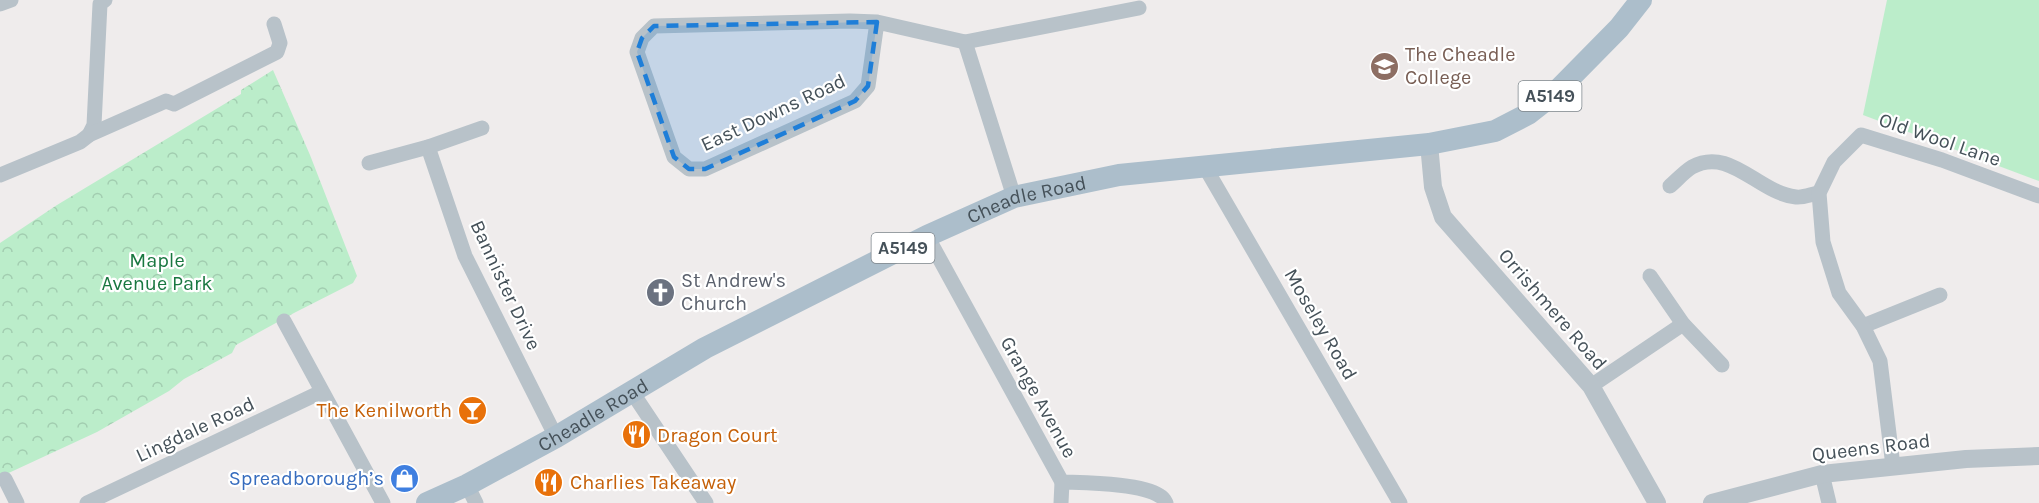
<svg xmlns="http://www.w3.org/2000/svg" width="2039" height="503" viewBox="0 0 2039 503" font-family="Karla,sans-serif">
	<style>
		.grass { fill: #bbedca }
		.forest { fill: url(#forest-crowns) }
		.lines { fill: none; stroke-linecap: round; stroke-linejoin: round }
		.minor { stroke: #b8c2c9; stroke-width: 15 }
		.tertiary { stroke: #b8c2c9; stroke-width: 18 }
		.primary { stroke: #acbecb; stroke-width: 22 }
		.marked { fill: #1e7ed8; fill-opacity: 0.2; stroke: #1e7ed8; stroke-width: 4.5; stroke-dasharray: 12 8; stroke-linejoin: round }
		.labels { text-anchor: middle; stroke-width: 4.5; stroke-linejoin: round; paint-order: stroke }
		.shield { fill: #fff; stroke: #7d858b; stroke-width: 1.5 }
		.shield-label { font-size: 18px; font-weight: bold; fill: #455159 }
		.education-label { font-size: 20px; fill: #785e54; stroke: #fff; text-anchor: start }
		.street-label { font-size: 20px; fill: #455159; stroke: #fff }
		.park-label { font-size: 20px; fill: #197740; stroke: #fff }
		.worship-label { font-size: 20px; fill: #5b616d; stroke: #fff; text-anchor: start }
		.food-label { font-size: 20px; fill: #c56008; stroke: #fff; text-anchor: start }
		.shop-label { font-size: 20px; fill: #366cbe; stroke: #fff; text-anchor: end }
	</style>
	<defs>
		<pattern id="forest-crowns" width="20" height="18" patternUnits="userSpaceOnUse" patternTransform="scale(1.5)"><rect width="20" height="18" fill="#bbedca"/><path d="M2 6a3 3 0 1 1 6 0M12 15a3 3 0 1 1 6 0" fill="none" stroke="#a2cdb0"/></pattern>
	</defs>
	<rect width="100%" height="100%" fill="#efecec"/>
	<!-- grass -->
	<path class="grass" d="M1887 0H2039V181L1863 115Z"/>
	<!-- forest -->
	<path class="forest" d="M273 70 310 155 357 276 353 283 294 313 236 345 232 353 184 379 169 391 97 432 0 477V243L57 205 241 94V90Z"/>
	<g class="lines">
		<!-- minor -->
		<g class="minor">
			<path d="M0 4 11 0"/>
			<path d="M877 22 868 86 855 101 705 169H689L674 157 637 52 642 38 654 26 850 21 877 22 965 42 1139 8"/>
			<path d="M965 42 1014 197"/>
			<path d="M89 135 94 125 100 4 105 0"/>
			<path d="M428 147 465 256 556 437"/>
			<path d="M369 163 428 147 482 128"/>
			<path d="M1205 167 1400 503"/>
			<path d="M0 175 80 142 89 135 166 101 174 104 277 52 280 43 274 24"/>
			<path d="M1670 186C1677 180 1684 172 1692 167 1730 146 1758 193 1796 197 1803 198 1812 194 1819 193"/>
			<path d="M927 236 1062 482C1085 483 1141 483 1160 496 1162 497 1165 501 1166 503"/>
			<path d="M1650 276 1683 324 1722 365"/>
			<path d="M284 321 383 503"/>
			<path d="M1863 326 1940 295"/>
			<path d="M1591 386 1683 324"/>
			<path d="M632 392 706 503"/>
			<path d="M1893 466 1880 361 1863 326 1839 293 1823 242 1819 193 1834 162 1861 135 1942 160 2039 196"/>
			<path d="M1822 474 1829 503"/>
			<path d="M5 479 17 503"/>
			<path d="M467 485 476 503"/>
			<path d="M87 503 321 392"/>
			<path d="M1061 503 1062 482"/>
		</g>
		<!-- tertiary -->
		<g class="tertiary">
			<path d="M1429 144 1433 187 1443 217 1591 386 1657 503"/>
			<path d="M1712 503 1822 474 1966 459 2039 456"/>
		</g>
		<!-- primary -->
		<path class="primary" id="s1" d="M427 503 467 485 556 437 705 348 927 236 1014 197 1119 175 1429 144 1495 131 1528 114 1556 92 1619 28 1641 0"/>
	</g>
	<!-- marked area -->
	<path class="marked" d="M877 22 868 86 855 101 705 169H689L674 157 637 52 642 38 654 26Z"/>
	<!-- icons -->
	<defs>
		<symbol id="university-disc" viewBox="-11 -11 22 22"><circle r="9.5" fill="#8d6e63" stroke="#fff"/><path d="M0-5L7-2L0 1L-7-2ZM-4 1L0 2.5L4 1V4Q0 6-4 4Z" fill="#fff"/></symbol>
		<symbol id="church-disc" viewBox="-11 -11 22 22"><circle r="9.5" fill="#6b7280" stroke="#fff"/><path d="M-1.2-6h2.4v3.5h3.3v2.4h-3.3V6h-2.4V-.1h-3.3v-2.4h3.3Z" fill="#fff"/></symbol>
		<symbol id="bar-disc" viewBox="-11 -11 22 22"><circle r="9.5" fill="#e8710a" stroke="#fff"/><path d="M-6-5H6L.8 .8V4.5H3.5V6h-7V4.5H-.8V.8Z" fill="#fff"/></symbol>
		<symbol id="restaurant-disc" viewBox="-11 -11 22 22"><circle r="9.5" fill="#e8710a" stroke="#fff"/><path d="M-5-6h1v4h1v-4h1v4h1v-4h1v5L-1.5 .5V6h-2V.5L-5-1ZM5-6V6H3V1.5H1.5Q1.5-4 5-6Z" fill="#fff"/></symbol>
		<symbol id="shop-disc" viewBox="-11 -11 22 22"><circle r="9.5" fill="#3f7fe0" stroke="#fff"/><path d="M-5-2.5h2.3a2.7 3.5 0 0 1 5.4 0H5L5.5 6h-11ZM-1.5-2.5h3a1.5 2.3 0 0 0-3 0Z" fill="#fff"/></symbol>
	</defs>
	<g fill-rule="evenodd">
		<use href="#university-disc" x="1368" y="50" width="33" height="33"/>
		<use href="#church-disc" x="644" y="276" width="33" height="33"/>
		<use href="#bar-disc" x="456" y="394" width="33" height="33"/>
		<use href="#restaurant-disc" x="620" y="418" width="33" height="33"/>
		<use href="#shop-disc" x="388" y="462" width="33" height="33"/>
		<use href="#restaurant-disc" x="532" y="466" width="33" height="33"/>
	</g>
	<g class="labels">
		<!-- shield labels -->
		<g class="shield">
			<rect x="1518.5" y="81" width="63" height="30" rx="4.5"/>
			<rect x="871.5" y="233" width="63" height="30" rx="4.5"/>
		</g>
		<g class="shield-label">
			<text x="1550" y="102">A5149</text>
			<text x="903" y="254">A5149</text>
		</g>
		<!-- education labels -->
		<g class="education-label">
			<text x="1405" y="61">The Cheadle<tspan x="1405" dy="23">College</tspan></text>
		</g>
		<!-- street labels -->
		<g class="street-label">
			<text transform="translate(773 112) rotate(-25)" y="7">East Downs Road</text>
			<text transform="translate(1940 139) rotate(19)" y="7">Old Wool Lane</text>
			<text dy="7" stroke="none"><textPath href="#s1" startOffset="674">Cheadle Road</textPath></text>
			<text transform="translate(506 285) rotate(65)" y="7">Bannister Drive</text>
			<text transform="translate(1553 309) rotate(49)" y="7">Orrishmere Road</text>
			<text transform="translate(1321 324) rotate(60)" y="7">Moseley Road</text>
			<text transform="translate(1039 397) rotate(61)" y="7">Grange Avenue</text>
			<text dy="7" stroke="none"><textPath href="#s1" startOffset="188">Cheadle Road</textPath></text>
			<text transform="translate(195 429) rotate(-25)" y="7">Lingdale Road</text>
			<text transform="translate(1871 447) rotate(-7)" y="7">Queens Road</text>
		</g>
		<!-- park labels -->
		<g class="park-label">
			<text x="157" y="267">Maple<tspan x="157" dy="23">Avenue Park</tspan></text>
		</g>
		<!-- worship labels -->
		<g class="worship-label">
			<text x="681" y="287">St Andrew's<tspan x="681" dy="23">Church</tspan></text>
		</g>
		<!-- food labels -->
		<g class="food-label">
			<text x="452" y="417" text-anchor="end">The Kenilworth</text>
			<text x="657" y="442">Dragon Court</text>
			<text x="570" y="489">Charlies Takeaway</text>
		</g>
		<!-- shop labels -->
		<g class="shop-label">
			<text x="384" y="485">Spreadborough’s</text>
		</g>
	</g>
</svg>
